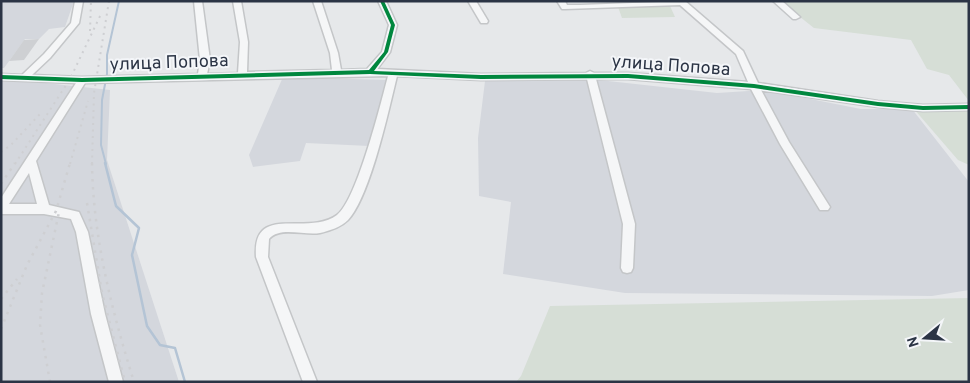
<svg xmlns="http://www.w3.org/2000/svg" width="970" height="383" viewBox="0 0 970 383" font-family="Overpass,sans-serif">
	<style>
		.built { fill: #d4d7dd }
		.green { fill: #d6ded6 }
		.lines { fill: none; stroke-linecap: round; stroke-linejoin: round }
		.stream-far1 { stroke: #b4c4d5; stroke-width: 2 }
		.stream { stroke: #b4c4d5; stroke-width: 2.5 }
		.building { fill: #ced0d3 }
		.minor-casing { stroke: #c4c6c8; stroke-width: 3 }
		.minor { fill: #f5f6f7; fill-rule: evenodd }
		.rail-far1 { stroke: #cecfd2; stroke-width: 2; stroke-dasharray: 2 4.5; stroke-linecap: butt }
		.rail { stroke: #cecfd2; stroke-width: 2.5; stroke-dasharray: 2.5 5.5; stroke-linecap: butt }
		.cycleway-casing { stroke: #f4f6f9; stroke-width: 3 }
		.cycleway { fill: #00873e; fill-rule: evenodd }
		.labels { text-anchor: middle; stroke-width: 4; stroke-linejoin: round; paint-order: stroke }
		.street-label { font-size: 18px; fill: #2b3445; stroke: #f4f6f9 }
	</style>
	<rect width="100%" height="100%" fill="#e6e8ea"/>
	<!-- built -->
	<g class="built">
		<path d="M1 1H74L65 27 49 29 39 39H25L4 68H1Z"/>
		<path d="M283 77 388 80 369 146 306 143 300 161 253 167 249 155Z"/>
		<path d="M540 79H590L717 93 765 90 861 109H912L969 182V290L932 296 625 293 503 274 511 202 479 196 478 138 485 81Z"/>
		<path d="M1 81H27L110 90 107 160 179 382H1Z"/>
	</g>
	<!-- green -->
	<g class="green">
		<path d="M780 1H969V101L949 75 927 69 911 40 814 28Z"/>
		<path d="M670 6 675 17 622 18 618 7Z"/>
		<path d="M914 109H969V165L958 160Z"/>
		<path d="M969 298V382H516L521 376 550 306Z"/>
	</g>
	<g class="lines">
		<!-- stream-far1 -->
		<path class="stream-far1" d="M106 164 101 145 102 100 107 74V55L119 1"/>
		<!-- stream -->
		<path class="stream" d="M105 163 116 206 139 228 132 255 147 326 160 345 175 348 185 382"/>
	</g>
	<!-- building -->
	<path class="building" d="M39 39 24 60 9 61 24 40Z"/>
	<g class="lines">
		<defs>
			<g id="minor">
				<path d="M75 1H83L79 23 50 58 32 75 82 77 198 74 200 60 194 1H202L210 60 207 74 238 73 240 42 233 1H241L248 42 247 72 332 70 330 53 313 1H321L338 53 341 70 367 69 382 52 389 25 378 1H386L397 25 390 52 377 69 481 74 586 73 590 71 594 73H628L748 82 736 54 680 5 565 9H562L557 1H565L567 5H580L685 1 743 51 758 83 878 101 923 105 969 104V110L923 111 878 107 761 90 789 142 830 207 828 210H820L780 144 751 89 628 79H596L635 224 633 268 631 272 627 273 623 272 621 268 623 224 587 79 481 80 397 76C389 109 370 197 348 220 341 227 329 231 320 233 305 236 280 226 269 239L268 257 317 382H303L256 257C252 202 307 237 337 215 357 200 381 103 388 76L85 83 36 161 49 205 79 212 88 232 105 314 123 382H109L91 314 76 232 71 219 44 214H1V198L76 83 1 80V74L22 75 44 54 71 23ZM29 173 37 204H9Z"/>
				<path d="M468 1H476L488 21 487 23H481Z"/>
				<path d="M773 1H782L800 17 796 19H793Z"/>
			</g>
		</defs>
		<!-- minor casing -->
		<use href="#minor" class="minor-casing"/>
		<!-- minor -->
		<use href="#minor" class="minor"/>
		<!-- rail-far1 -->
		<g class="rail-far1">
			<path d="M90 31 91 1"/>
			<path d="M1 152 11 145 40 114"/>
			<path d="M15 164 70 79 102 12"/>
			<path d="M70 164 88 101"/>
			<path d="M92 164 94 93 109 1"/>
		</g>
		<!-- rail -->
		<g class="rail">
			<path d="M92 163C93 238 112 311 134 382"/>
			<path d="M1 184 15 163"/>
			<path d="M87 203 102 293 125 382"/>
			<path d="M1 299 17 279"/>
			<path d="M1 329 27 265 56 211 70 163"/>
			<path d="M50 382 40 325 42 293 59 212"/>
		</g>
		<defs>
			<path id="cycleway" d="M380 1H384L395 25 388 52 374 71 481 75 628 74 754 84 878 102 923 106 969 105V109L923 110 878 106 754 88 628 78 481 79 370 74 82 82 1 79V75L82 78 369 70 384 52 391 25Z"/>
		</defs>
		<!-- cycleway casing -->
		<use href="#cycleway" class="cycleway-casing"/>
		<!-- cycleway -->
		<use href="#cycleway" class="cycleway"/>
	</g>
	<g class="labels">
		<!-- street labels -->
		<g class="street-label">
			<text transform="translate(169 62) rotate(-2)" y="6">улица Попова</text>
			<text transform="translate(671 65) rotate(4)" y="6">улица Попова</text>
		</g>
	</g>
	<!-- border -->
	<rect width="970" height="383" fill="none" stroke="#2b3445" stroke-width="5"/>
	<!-- north arrow -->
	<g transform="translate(925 338) rotate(252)" stroke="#f4f6f9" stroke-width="4" paint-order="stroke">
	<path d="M0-4L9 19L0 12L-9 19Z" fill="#2b3445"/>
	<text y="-8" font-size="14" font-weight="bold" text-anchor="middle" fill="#2b3445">N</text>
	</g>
</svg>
